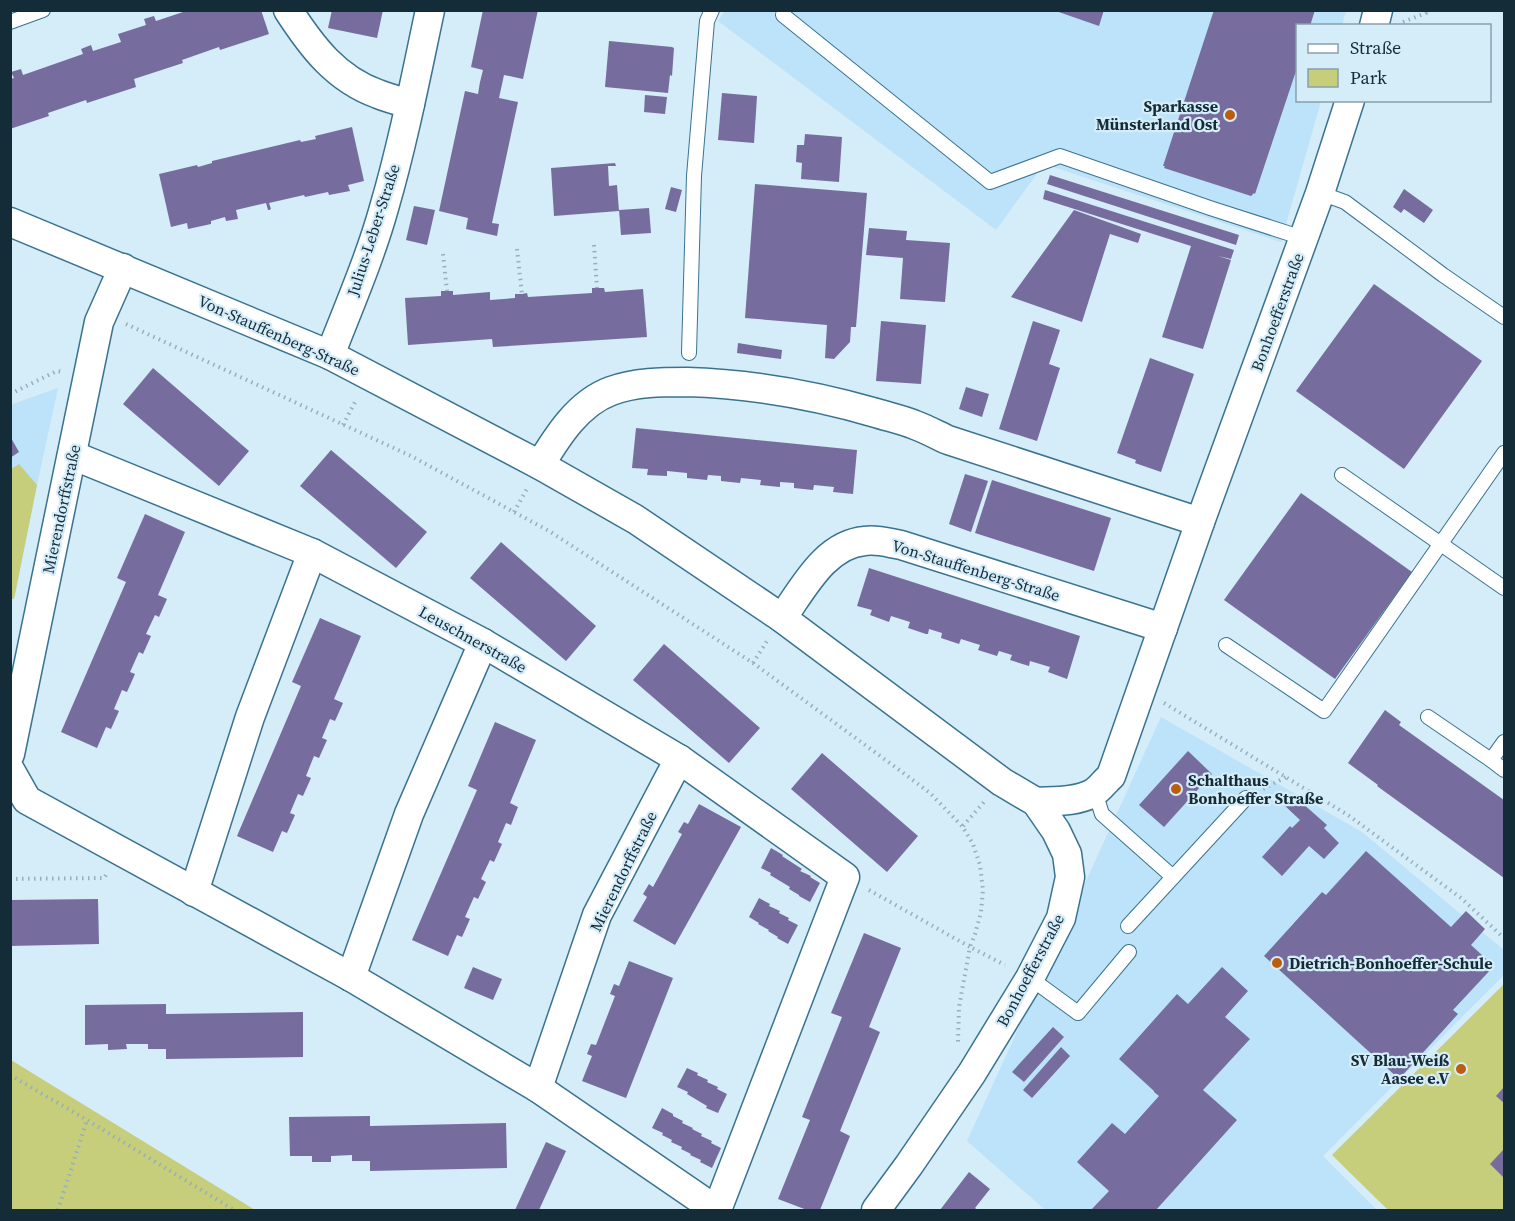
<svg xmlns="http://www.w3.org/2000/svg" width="1515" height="1221" viewBox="0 0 1515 1221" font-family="'Source Serif 4',serif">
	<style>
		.built { fill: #bce3f9 }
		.green { fill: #c6cd7b }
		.building { fill: #766d9e }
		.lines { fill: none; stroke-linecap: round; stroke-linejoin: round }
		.service-casing { stroke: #3a7390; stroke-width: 16 }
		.minor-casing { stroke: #3a7390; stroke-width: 31 }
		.path { stroke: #97afbb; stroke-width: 4; stroke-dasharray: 1.5 4.5; stroke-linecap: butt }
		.service { stroke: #fff; stroke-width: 14 }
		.minor { stroke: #fff; stroke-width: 28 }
		.poi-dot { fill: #bb5d0e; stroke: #d5ecf9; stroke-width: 2 }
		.labels { text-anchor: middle; stroke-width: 4.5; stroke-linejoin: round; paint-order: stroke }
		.poi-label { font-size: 16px; font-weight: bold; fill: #142c38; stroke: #d5ecf9; text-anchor: end }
		.street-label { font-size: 16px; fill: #142c38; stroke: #d5ecf9 }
	</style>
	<rect width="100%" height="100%" fill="#d5ecf9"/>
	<!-- built -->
	<g class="built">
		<path d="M725 10 1346 11 1342 25 1298 26V100L1321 101 1281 242 1044 164 996 230 718 21Z"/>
		<path d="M58 388 37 485 14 599 10 598V405Z"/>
		<path d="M1161 717 1362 832 1504 950V975L1323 1156 1377 1210H1045L967 1141Z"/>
	</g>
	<!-- green -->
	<g class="green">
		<path d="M19 464 37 485 14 599 10 598V470Z"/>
		<path d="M1504 984V1210H1388L1332 1155Z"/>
		<path d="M11 1060 255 1210H11Z"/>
	</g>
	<!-- building -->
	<g class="building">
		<path d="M189 10H261L269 34 220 50 219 47 182 60 183 63 134 79 136 87 87 103 86 100 48 113 49 116 10 129V79L14 78 11 72 21 69 23 75 83 54 81 49 91 45 93 51 121 42 118 34 146 25 144 19 154 16 156 21Z"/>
		<path d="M332 10H383L377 38 328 28Z"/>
		<path d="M483 10H538L523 79 504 75 499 98 518 102 492 223 499 224 497 236 466 229 468 218 439 211 465 91 478 94 480 82 483 70 471 67Z"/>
		<path d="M1053 10H1104L1099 26Z"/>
		<path d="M1214 10H1315L1310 26H1298V65L1255 194 1254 193 1251 196 1164 168 1165 166H1163Z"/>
		<path d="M609 41 672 47 674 48 672 76 670 75 668 93 605 87Z"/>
		<path d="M722 93 757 96 754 143 718 140Z"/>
		<path d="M645 95 667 97 665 114 644 112Z"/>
		<path d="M352 127 364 181 348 185 350 191 329 195 328 192 305 197 304 195 269 203 271 209 269 210H268L266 203 236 210 238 219 226 221 225 217 211 221V224L188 229 187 223 171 227 159 174 197 165 198 167 212 163V161L300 140 301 142 316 139 315 136Z"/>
		<path d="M805 134 842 137 839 182 801 179 802 163 796 162 797 145H804Z"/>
		<path d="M615 163 616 166H608L609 186 617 185 619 211 554 216 551 168Z"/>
		<path d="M1050 175 1239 235 1236 245 1047 184Z"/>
		<path d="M755 184 867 193 856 327H851L850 342 834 359 825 358 827 325 745 318Z"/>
		<path d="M671 187 682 190 676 212 665 209Z"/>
		<path d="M1404 189 1433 210 1424 223 1404 209 1401 213 1393 207Z"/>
		<path d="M1045 190 1234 250 1231 259 1218 256 1231 260 1203 349 1162 337 1191 246 1043 199Z"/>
		<path d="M414 206 435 210 427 245 406 240Z"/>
		<path d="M649 208 651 233 621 235 619 210Z"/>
		<path d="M1074 210 1141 234 1138 243 1110 234 1082 322 1011 297Z"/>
		<path d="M869 228 907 231 906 240 950 243 945 302 900 299 903 258 866 255Z"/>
		<path d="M1374 284 1482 361 1404 469 1296 391Z"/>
		<path d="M592 288H604L605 292 643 289 647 337 493 347 492 339 408 345 405 298 441 296V291H453V295L490 292V300L515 298V294H522L527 293 528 297 592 293Z"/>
		<path d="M881 321 926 325 921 384 876 381Z"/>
		<path d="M1033 321 1060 330 1049 364 1060 368 1037 441 999 429Z"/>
		<path d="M738 343 782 350 781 359 737 353Z"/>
		<path d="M1150 358 1194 374 1161 472 1135 463 1136 460 1117 453Z"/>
		<path d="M153 368 249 451 219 486 123 404Z"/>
		<path d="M966 387 989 394 982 417 959 409Z"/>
		<path d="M636 428 857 450 853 494 833 492 834 487 814 485 813 490 794 488V483L780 482V487L760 485 761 480 741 478 740 483 721 481V476L708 475 707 480 687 478V473L667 471V476L647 475 648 469 632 468Z"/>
		<path d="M10 436 19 452 10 458Z"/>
		<path d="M331 450 427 532 396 568 300 486Z"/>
		<path d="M965 474 988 481 971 532 949 524Z"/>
		<path d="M992 480 1111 518 1094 571 975 533Z"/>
		<path d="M1301 493 1412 572 1335 679 1224 600Z"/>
		<path d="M145 514 185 532 158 595 167 599 159 617 155 615 146 634 151 636 143 654 139 652 130 672 135 674 127 692 122 690 114 709 119 711 111 729 106 727 97 748 61 732 126 582 117 578Z"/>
		<path d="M501 542 596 626 566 661 470 578Z"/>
		<path d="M869 568 1080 636 1067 679 1048 672 1050 667 1030 661 1029 666 1010 660 1012 655 999 651 997 656 978 650 980 645 961 639 959 644 941 638 942 633 929 629 928 634H926L908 628 910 622 891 616 889 622 870 615 872 610 857 606Z"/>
		<path d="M320 618 361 636 334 699 343 703 335 721 330 719 322 738 327 740 319 758 314 756 306 776 311 778 303 796 298 794 290 813 295 815 287 833 282 831 273 852 237 836 301 686 292 682Z"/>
		<path d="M664 644 760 728 729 763 633 680Z"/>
		<path d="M1385 710 1401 722 1399 725 1504 800V878L1377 786 1378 785 1348 763Z"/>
		<path d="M495 722 536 740 510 803 518 807 511 825 506 823 498 842 502 844 494 862 490 860 481 879 486 882 478 899 474 897 465 917 470 919 462 937 457 935 448 956 412 940 477 790 468 786Z"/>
		<path d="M1188 751 1212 774 1164 827 1139 805Z"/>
		<path d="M822 753 918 836 887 872 791 789Z"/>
		<path d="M1293 795 1327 825 1324 828 1339 843 1324 859 1309 846 1282 876 1262 857 1290 826 1292 828 1300 820 1284 805Z"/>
		<path d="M699 804 741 827 675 945 633 921 647 897 643 894 649 884 653 887 682 834 678 832 684 822 688 824Z"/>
		<path d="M771 848 783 855 782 856 802 869 800 871 811 876 810 877 820 883 810 902 799 896V895L789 889 790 887 770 875 771 873 761 868Z"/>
		<path d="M1366 851 1451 927 1466 911 1485 929 1471 945 1494 966 1453 1010 1458 1014 1399 1079 1264 956 1322 892 1326 895Z"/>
		<path d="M759 898 770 904 769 906 780 911 779 913 789 918 788 920 798 925 788 944 777 938 778 937 768 931 769 930 758 924 759 923 749 917Z"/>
		<path d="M98 899 99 944 10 946V900Z"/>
		<path d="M864 933 901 948 869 1027 880 1032 840 1131 850 1136 820 1210H807L778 1199 810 1120 802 1117 842 1017 831 1013Z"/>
		<path d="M629 961 673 978 626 1098 582 1081 592 1056 587 1054 591 1044 596 1045 615 996 610 994 614 984 619 986Z"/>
		<path d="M473 967 502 979 493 1000 464 988Z"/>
		<path d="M1222 967 1248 991 1225 1017 1250 1039 1203 1090 1237 1120 1156 1210H1091L1109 1191 1077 1162 1112 1123 1125 1134 1159 1096 1154 1092V1091L1119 1059 1177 994 1188 1004Z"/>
		<path d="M166 1004V1014L303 1012V1057L166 1059V1049H148V1044H126L127 1049 108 1050V1044L85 1045V1005Z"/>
		<path d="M1053 1027 1064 1037 1024 1082 1012 1072Z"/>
		<path d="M1061 1047 1070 1056 1032 1098 1023 1090Z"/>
		<path d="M687 1068 698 1073 697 1075 708 1080 707 1082 718 1087 717 1089 727 1094 718 1113 706 1108 707 1106 687 1094 688 1092 677 1087Z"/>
		<path d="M1504 1087V1103L1496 1096Z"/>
		<path d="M662 1108 673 1114V1116L683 1121 682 1123 693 1128 692 1129 702 1134 701 1136 712 1141 711 1143 721 1148 712 1168 700 1162 701 1160 690 1155 691 1154 681 1149 682 1147 671 1142 672 1140 662 1135 663 1133 652 1128Z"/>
		<path d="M370 1116V1126L506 1123 507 1168 370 1171V1161H352V1155L331 1156V1162H312V1156H290L289 1117Z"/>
		<path d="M546 1142 566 1151 539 1210H515Z"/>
		<path d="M1504 1149V1178L1490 1164Z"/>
		<path d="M969 1172 990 1189 975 1208 978 1210H940Z"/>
	</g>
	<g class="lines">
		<defs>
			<g id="service">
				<path d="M783 15 990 182 1060 156 1210 208 1303 238"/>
				<path d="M10 22 43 10"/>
				<path d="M1320 193 1345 202 1443 275 1504 317"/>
				<path d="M689 353 694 176 707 21 712 10"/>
				<path d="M1342 475 1504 588"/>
				<path d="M1226 645 1324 711 1504 453"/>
				<path d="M1428 717 1491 760"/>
				<path d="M1504 742 1491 760 1504 770"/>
				<path d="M1095 792 1102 814 1173 877"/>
				<path d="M1128 926 1246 798"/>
				<path d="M1030 978 1078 1013 1129 952"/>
			</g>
			<g id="minor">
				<path d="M288 10C312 47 336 79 378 94 388 98 399 101 410 104"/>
				<path d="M1374 26 1378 10"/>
				<path d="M10 222 330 355 540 465 635 519 782 618 1002 782 1036 802 1056 831 1067 854 1070 877 1061 918 1030 978 972 1073 909 1165 876 1210"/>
				<path d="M330 355C349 306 370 258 384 208 403 143 416 76 430 10"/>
				<path d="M72 455 312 553 483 643 679 759 845 877 717 1210"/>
				<path d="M540 465C557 437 578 403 611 391 635 382 662 382 687 382 752 384 814 395 876 413 889 417 903 420 915 425 926 429 937 435 948 440L1200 522"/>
				<path d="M782 618C803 589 825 544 865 541 877 539 889 543 901 545L1163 628"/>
				<path d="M10 754 99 322 123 268"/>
				<path d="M10 770 27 800 351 977 538 1088 716 1210"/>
				<path d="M1036 802C1056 801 1076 802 1093 793 1100 789 1105 781 1111 776L1200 522 1320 193 1350 100"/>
				<path d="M194 892 250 717 312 553"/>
				<path d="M351 977 409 814 483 643"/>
				<path d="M538 1088 597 915 679 759"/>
			</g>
		</defs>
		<!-- service casing -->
		<use href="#service" class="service-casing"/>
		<!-- minor casing -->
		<use href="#minor" class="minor-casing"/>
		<!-- path -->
		<g class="path">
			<path d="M1403 22 1426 13 1427 10"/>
			<path d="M594 245 597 288"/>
			<path d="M517 249 522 294"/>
			<path d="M443 254 447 291"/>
			<path d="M126 324 411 456 549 531 753 663 898 769 930 793 962 826 973 844 980 865 983 890 981 912 975 934 970 947 1005 965"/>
			<path d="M10 394 57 371 63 372"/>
			<path d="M343 425 356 400"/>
			<path d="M514 512 528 487"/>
			<path d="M753 663 767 641"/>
			<path d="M1164 703 1348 815 1461 898 1504 938"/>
			<path d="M1263 789 1286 777"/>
			<path d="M963 826 984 802"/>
			<path d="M10 879 104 878 106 875"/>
			<path d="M869 890 970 947 959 1007 958 1042"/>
			<path d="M10 1075 87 1120 234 1210"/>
			<path d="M58 1210 87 1120"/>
		</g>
		<!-- service -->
		<use href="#service" class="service"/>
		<!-- minor -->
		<use href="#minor" class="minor"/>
	</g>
	<!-- markers -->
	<g class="poi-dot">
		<circle cx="1230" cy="115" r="6"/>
		<circle cx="1176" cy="789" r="6"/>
		<circle cx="1277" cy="963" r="6"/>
		<circle cx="1461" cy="1069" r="6"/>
	</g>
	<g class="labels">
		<!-- poi labels -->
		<g class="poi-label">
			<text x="1218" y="112">Sparkasse<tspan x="1218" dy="18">Münsterland Ost</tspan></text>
			<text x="1188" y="786" text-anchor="start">Schalthaus<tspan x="1188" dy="18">Bonhoeffer Straße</tspan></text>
			<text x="1289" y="969" text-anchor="start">Dietrich-Bonhoeffer-Schule</text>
			<text x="1449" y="1066">SV Blau-Weiß<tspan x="1449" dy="18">Aasee e.V</tspan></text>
		</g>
		<!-- street labels -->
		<g class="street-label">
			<text transform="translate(373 230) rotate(-72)" y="6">Julius-Leber-Straße</text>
			<text transform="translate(1277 312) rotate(-70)" y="6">Bonhoefferstraße</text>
			<text transform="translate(279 335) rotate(24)" y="6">Von-Stauffenberg-Straße</text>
			<text transform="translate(61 509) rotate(-78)" y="6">Mierendorffstraße</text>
			<text transform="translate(976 570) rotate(17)" y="6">Von-Stauffenberg-Straße</text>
			<text transform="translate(473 639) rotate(29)" y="6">Leuschnerstraße</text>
			<text transform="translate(623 871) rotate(-64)" y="6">Mierendorffstraße</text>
			<text transform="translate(1030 970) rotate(-62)" y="6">Bonhoefferstraße</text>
		</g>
	</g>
	<!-- border -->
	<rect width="1515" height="1221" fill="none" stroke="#142c38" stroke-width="24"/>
	<!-- legend -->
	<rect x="1296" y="24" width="195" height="78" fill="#d5ecf9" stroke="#889fac" stroke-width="1.5"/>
	<rect x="1308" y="44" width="30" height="9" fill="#ffffff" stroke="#889fac" stroke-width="1.5"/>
	<text x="1350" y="54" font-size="18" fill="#142c38">Straße</text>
	<rect x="1308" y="69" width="30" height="18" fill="#c6cd7b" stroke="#889fac" stroke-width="1.5"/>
	<text x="1350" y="84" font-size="18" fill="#142c38">Park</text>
</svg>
